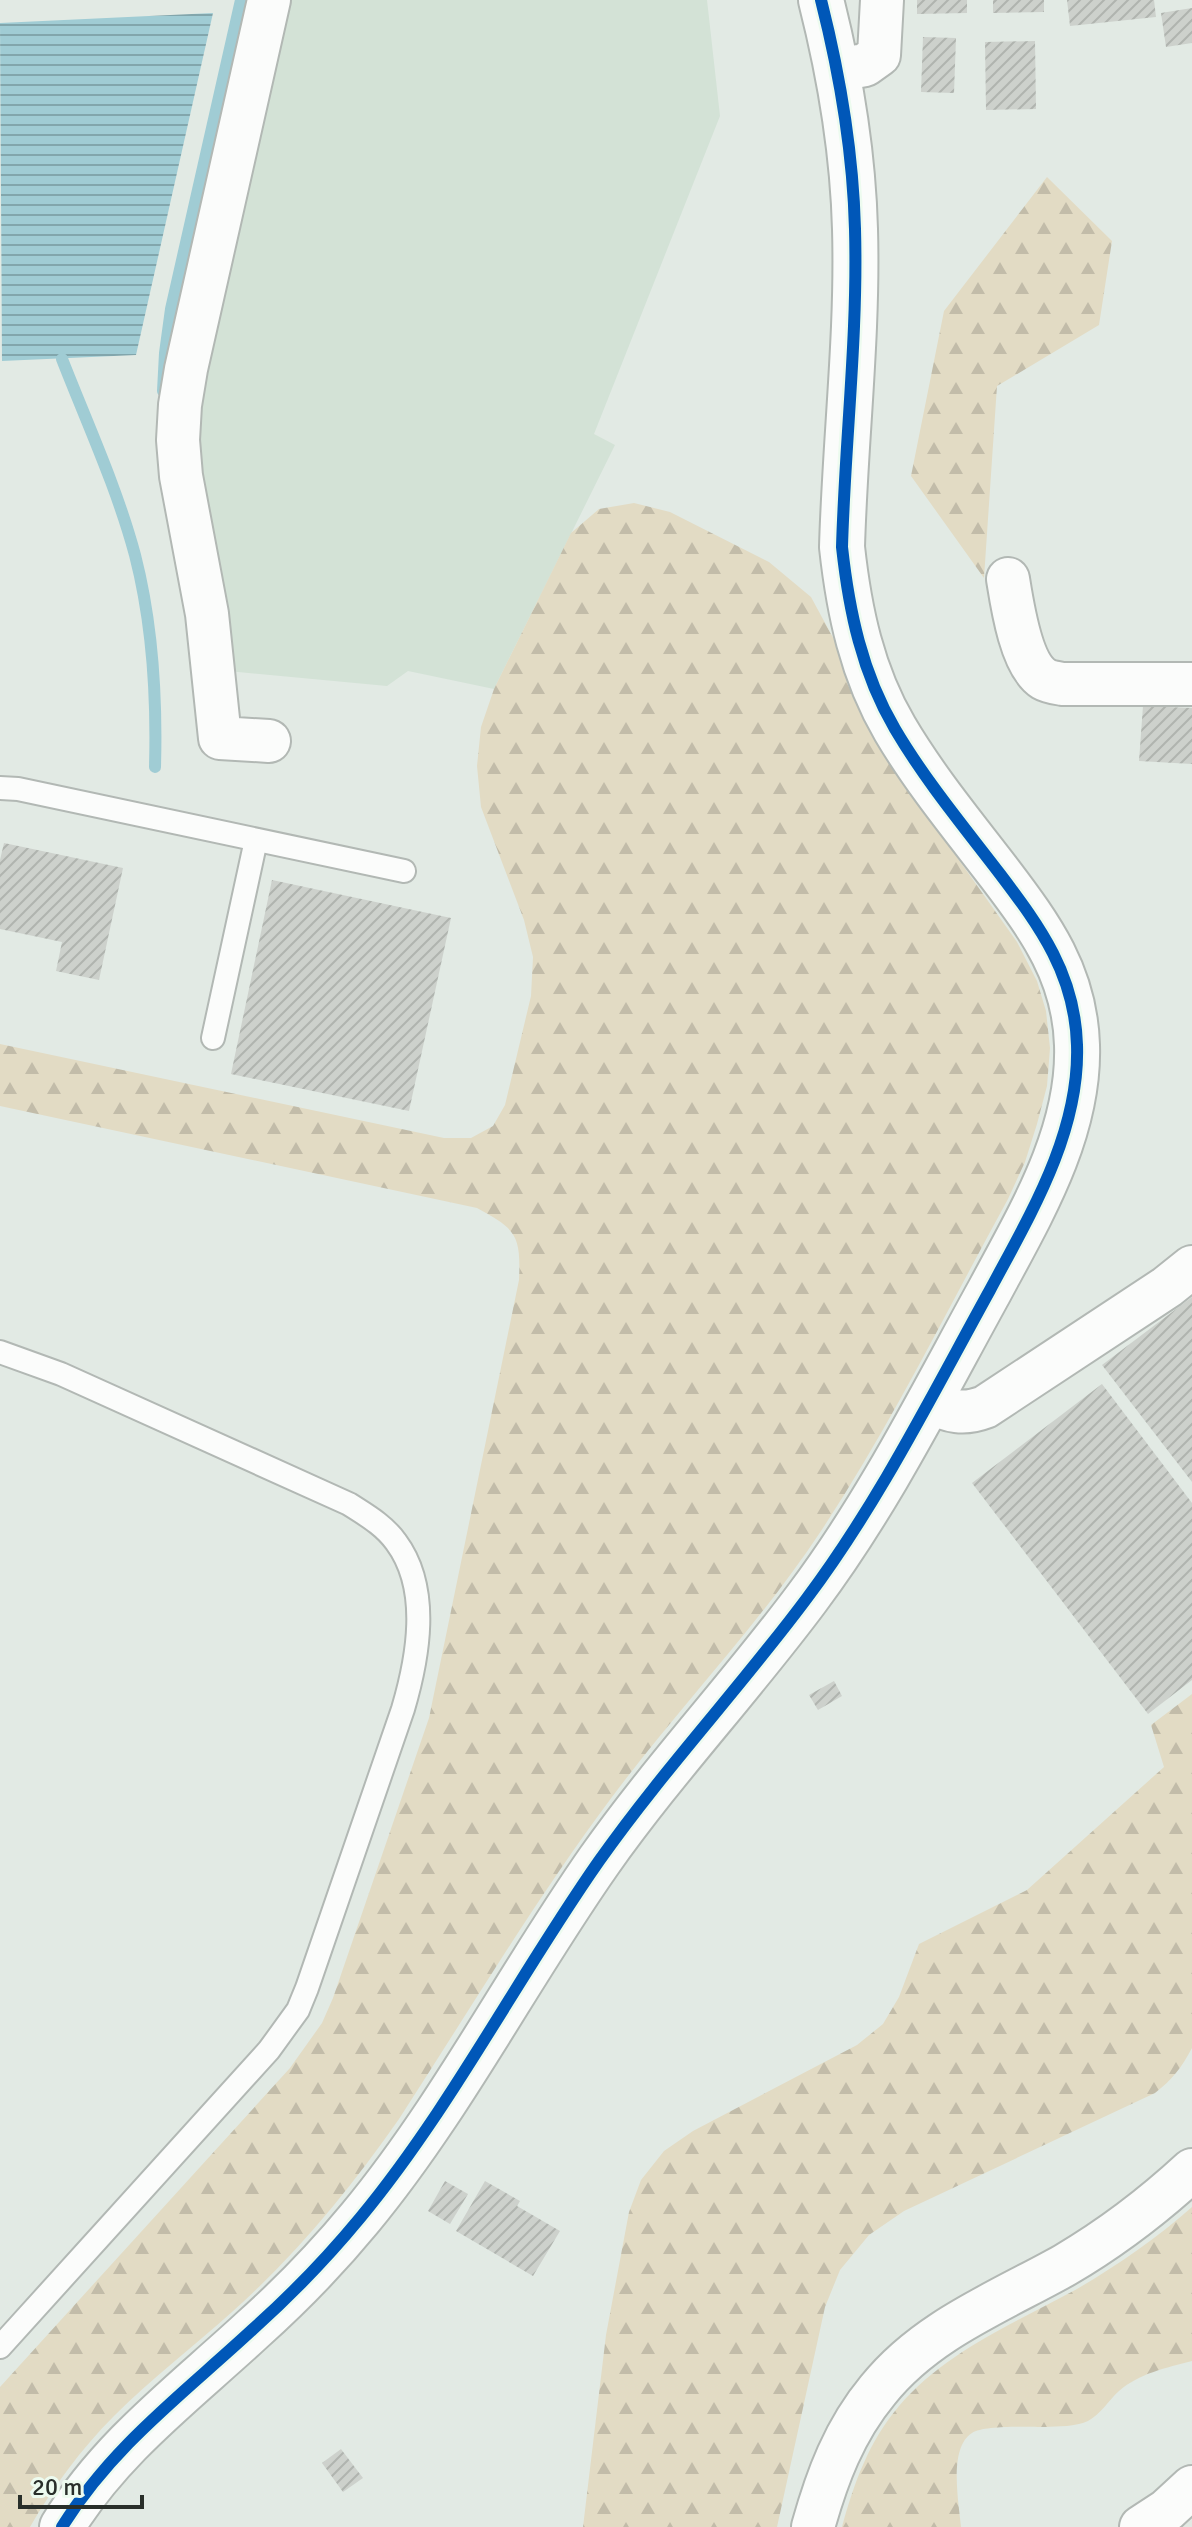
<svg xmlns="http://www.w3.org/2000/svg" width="1192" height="2527" viewBox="0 0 1192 2527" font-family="Signika,sans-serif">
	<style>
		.built { fill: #d3e2d6 }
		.forest { fill: url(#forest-firs) }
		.water { fill: url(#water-rules) }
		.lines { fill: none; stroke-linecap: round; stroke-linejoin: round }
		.stream { stroke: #a0ccd4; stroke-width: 12 }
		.building { fill: url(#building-hatch) }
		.lane-casing { stroke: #b2b8b4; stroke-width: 26 }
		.street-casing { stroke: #b2b8b4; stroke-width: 46 }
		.secondary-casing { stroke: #b2b8b4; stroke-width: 48 }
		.lane { stroke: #fbfcfb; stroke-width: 22 }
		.street { stroke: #fbfcfb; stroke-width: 42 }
		.secondary { stroke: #fbfcfb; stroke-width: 44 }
		.cycleway-casing { stroke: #edfbef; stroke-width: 17 }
		.cycleway { stroke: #0057b8; stroke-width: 12 }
	</style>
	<defs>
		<pattern id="forest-firs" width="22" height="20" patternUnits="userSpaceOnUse" patternTransform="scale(2)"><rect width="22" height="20" fill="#e2dbc4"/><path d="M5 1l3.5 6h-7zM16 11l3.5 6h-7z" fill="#c2bca9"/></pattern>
		<pattern id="water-rules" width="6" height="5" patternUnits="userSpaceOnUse" patternTransform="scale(2)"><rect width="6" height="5" fill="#a0ccd4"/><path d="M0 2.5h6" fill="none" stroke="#82a6ac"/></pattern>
		<pattern id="building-hatch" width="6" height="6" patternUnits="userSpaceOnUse" patternTransform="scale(2)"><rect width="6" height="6" fill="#cdd1cc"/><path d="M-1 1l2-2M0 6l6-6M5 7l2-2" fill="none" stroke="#b0b4af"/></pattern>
	</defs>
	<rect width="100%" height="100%" fill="#e2eae4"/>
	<!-- built -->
	<path class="built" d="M284 0H707L720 116 594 434 615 445 494 689 408 671 387 686 228 671 197 474 195 406Z"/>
	<!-- forest -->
	<g class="forest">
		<path d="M1047 177 1112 241 1099 325 997 386 984 578 911 476 944 311Z"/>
		<path d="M634 503 670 512 769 562 811 597 837 645 853 692 901 778 1017 942 1037 981 1046 1011 1050 1048 1047 1086 1037 1124 1025 1162 1008 1199C947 1310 891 1425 821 1531 759 1625 680 1706 612 1797 535 1900 469 2011 399 2119 350 2189 296 2255 232 2312 193 2347 151 2379 114 2416 81 2449 53 2487 30 2527H0V2387L290 2068 322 2023 333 1998 429 1718 519 1280C521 1235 516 1229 477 1208L0 1106V1044L444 1138H471L493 1126 505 1105 531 996 533 957 524 920 481 807 477 766 481 727 494 689 571 533 599 509Z"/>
		<path d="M1192 1694V2048C1182 2067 1172 2080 1155 2093L904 2211 869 2235 840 2270 825 2307 777 2527H583L606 2335 629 2212 641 2180 664 2151 693 2131 857 2045 883 2024 899 1997 919 1944 1027 1890 1164 1767 1151 1725Z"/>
		<path d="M1192 2207V2361C1166 2368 1140 2373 1119 2391 1108 2401 1101 2414 1088 2421 1075 2427 1059 2426 1045 2427 1029 2427 984 2425 972 2433 948 2448 959 2503 961 2527H842C854 2483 869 2441 899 2406 946 2351 1015 2323 1077 2289 1118 2265 1157 2238 1192 2207Z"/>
	</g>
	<!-- water -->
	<path class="water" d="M213 13 136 355 2 361 0 23Z"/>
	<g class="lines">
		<!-- stream -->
		<g class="stream">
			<path d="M62 359C87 423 117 488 135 555 153 625 157 695 155 767"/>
			<path d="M163 391 165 353 171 309 241 0"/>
		</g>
	</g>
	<!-- building -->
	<g class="building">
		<path d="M917 0H967V13L917 14Z"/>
		<path d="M993 0H1044V12L993 13Z"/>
		<path d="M1067 0H1154L1156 17 1070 26Z"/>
		<path d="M1192 8V43L1166 47 1161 13Z"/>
		<path d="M923 37 956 38 954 93 921 92Z"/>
		<path d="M1035 41 1036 109 986 110 985 42Z"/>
		<path d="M1143 706 1192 708V764L1139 761Z"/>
		<path d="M4 843 123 868 99 980 56 971 62 942 0 929V860Z"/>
		<path d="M272 880 451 918 409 1111 231 1074Z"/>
		<path d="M1192 1297V1482L1102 1365Z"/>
		<path d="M1102 1384 1192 1503V1680L1148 1714 972 1483Z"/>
		<path d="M834 1681 842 1696 818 1710 809 1695Z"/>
		<path d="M445 2181 468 2194 450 2224 428 2211Z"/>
		<path d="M485 2181 520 2201 517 2206 560 2231 533 2276 456 2231Z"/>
		<path d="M341 2449 363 2478 343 2492 322 2463Z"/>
	</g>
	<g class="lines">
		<defs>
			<g id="lane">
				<path d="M0 788 18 789 404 871"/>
				<path d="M213 1038 256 840"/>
				<path d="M0 1352 61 1374 349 1504C366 1515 384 1525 396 1542 431 1589 418 1658 403 1709L307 1988 298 2010 269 2050 0 2347"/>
			</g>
			<g id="street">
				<path d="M837 70 865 65 879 55 882 0"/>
				<path d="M1008 579C1012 604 1021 665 1044 679 1049 682 1057 683 1063 684H1192"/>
				<path d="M269 741 220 738 207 614 181 476 178 440 180 405 186 369 269 0"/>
				<path d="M929 1401C949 1412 964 1415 985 1407L1167 1287 1192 1267"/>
				<path d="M813 2527C827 2477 844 2431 878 2390 926 2330 999 2302 1065 2265 1111 2238 1153 2206 1192 2170"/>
				<path d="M1141 2527 1167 2510 1192 2487"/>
			</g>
			<path id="secondary" d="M62 2527C111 2447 184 2393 252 2330 290 2296 327 2258 360 2218 451 2108 517 1978 599 1861 664 1769 740 1688 807 1598 879 1502 932 1395 990 1290 1030 1215 1080 1133 1077 1045 1075 975 1041 928 1000 874 964 827 925 780 895 729 862 673 849 611 842 547 845 441 858 335 855 229 853 152 840 75 821 0"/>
		</defs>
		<!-- lane casing -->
		<use href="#lane" class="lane-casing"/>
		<!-- street casing -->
		<use href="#street" class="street-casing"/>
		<!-- secondary casing -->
		<use href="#secondary" class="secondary-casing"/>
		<!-- lane -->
		<use href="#lane" class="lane"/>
		<!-- street -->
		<use href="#street" class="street"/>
		<!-- secondary -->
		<use href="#secondary" class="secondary"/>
		<defs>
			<path id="cycleway" d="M62 2527C111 2447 184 2393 252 2330 290 2296 327 2258 360 2218 451 2108 517 1978 599 1861 664 1769 740 1688 807 1598 879 1502 932 1395 990 1290 1030 1215 1080 1133 1077 1045 1075 975 1041 928 1000 874 964 827 925 780 895 729 862 673 849 611 842 547 845 441 858 335 855 229 853 152 840 75 821 0"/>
		</defs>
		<!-- cycleway casing -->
		<use href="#cycleway" class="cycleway-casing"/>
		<!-- cycleway -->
		<use href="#cycleway" class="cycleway"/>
	</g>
	<!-- scale -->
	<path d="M20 2495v12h122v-12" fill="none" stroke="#292f2a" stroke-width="4"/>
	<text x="32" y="2495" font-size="24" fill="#292f2a" stroke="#edfbef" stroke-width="6" paint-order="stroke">20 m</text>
</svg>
